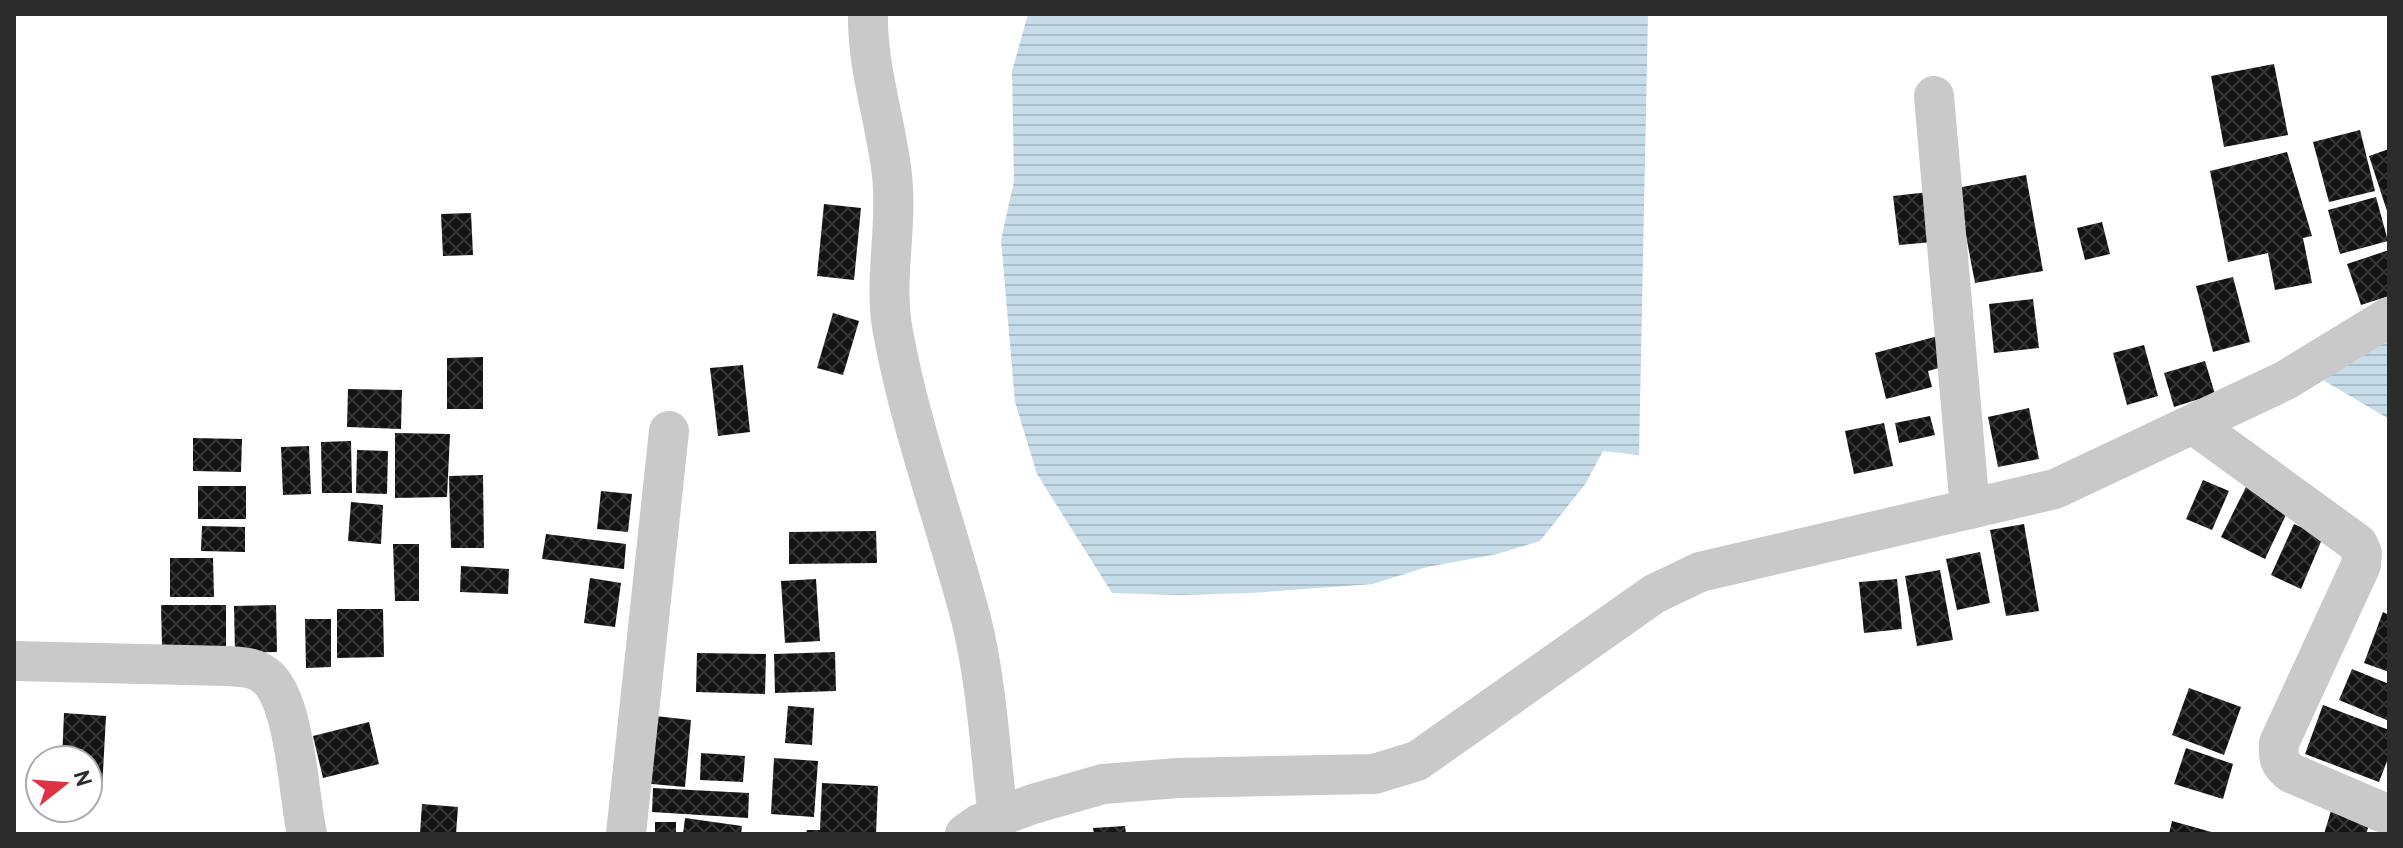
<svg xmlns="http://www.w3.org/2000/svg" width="2403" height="848" viewBox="0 0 2403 848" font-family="Overpass,sans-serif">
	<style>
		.water { fill: url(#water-rules) }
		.building { fill: url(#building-cross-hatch) }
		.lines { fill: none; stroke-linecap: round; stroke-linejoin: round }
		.minor { stroke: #c9c9c9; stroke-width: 40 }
	</style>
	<defs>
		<pattern id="water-rules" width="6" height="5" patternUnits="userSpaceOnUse" patternTransform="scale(2)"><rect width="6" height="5" fill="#c6dce9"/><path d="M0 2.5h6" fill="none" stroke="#aabdc8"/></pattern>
		<pattern id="building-cross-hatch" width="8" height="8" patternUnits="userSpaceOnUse" patternTransform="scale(2)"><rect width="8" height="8" fill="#131313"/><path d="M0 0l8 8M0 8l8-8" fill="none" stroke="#363636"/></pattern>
	</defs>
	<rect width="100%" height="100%" fill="#fff"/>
	<!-- water -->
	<g class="water">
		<path d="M1028 14H1648L1639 455 1603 451 1586 483 1540 541 1497 554 1427 567 1373 584 1250 593 1180 595 1112 593 1037 474 1015 402 1001 240 1014 181 1012 71Z"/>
		<path d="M2389 339V419L2323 380Z"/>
	</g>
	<!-- building -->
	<g class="building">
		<path d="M2274 64 2288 135 2224 147 2211 76Z"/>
		<path d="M2360 130 2375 191 2329 202 2313 142Z"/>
		<path d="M2389 149V214H2388L2369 156Z"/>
		<path d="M2287 152 2312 236 2303 238 2312 283 2275 290 2268 253 2228 262 2210 171Z"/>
		<path d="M2026 175 2043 271 1975 283 1957 188Z"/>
		<path d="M1938 191 1944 241 1899 245 1893 196Z"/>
		<path d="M2376 197 2388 241 2340 254 2328 210Z"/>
		<path d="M824 204 861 208 854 280 817 276Z"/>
		<path d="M471 213 473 255 443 256 441 214Z"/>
		<path d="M2102 222 2110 254 2085 260 2077 228Z"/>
		<path d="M2389 250V296L2361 305 2347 264Z"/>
		<path d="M2233 277 2250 342 2213 352 2196 286Z"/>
		<path d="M2033 299 2039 348 1994 353 1989 304Z"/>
		<path d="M833 313 859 321 843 375 817 368Z"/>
		<path d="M1938 336 1946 366 1928 371 1932 387 1886 399 1875 353Z"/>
		<path d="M2144 345 2158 396 2127 405 2113 353Z"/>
		<path d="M483 357V409H447V358Z"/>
		<path d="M2205 361 2215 394 2174 407 2164 373Z"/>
		<path d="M743 365 750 432 718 436 710 368Z"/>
		<path d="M348 389 402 390 401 429 347 427Z"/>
		<path d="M2029 408 2039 459 1998 467 1988 417Z"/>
		<path d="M1930 416 1935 435 1899 443 1895 423Z"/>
		<path d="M1884 423 1893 466 1854 474 1845 431Z"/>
		<path d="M395 433 450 434 447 497 395 498Z"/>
		<path d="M193 438 242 439 241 472 193 471Z"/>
		<path d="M351 441 352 493H322L321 442Z"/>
		<path d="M309 446 311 494 283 495 281 447Z"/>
		<path d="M357 450 388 451 387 494 356 493Z"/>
		<path d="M483 475 484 548H451L449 476Z"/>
		<path d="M2203 480 2229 491 2212 530 2186 519Z"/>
		<path d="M2249 481 2292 502 2265 559 2221 537Z"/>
		<rect x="198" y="486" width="48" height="33"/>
		<path d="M601 491 632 494 628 532 597 529Z"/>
		<path d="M351 502 383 505 381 544 348 541Z"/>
		<path d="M2024 524 2039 611 2006 616 1990 530Z"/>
		<path d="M2294 524 2323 537 2301 589 2271 575Z"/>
		<path d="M202 526 245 527V552L201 551Z"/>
		<path d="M876 531 877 563 789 564V532Z"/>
		<path d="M546 534 626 544 624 569 542 559Z"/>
		<path d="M393 544H419V601H395Z"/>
		<path d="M1980 552 1990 603 1957 610 1946 559Z"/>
		<path d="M170 558H213L214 597H170Z"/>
		<path d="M461 566 509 569 508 594 460 592Z"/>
		<path d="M1940 570 1953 640 1917 646 1905 576Z"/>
		<path d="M590 578 621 583 615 627 584 623Z"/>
		<path d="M816 579 820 641 785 643 781 581Z"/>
		<path d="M1897 579 1902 629 1864 633 1859 582Z"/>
		<path d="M161 605H226V646H162Z"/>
		<path d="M276 605 277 652 235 653 234 606Z"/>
		<path d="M337 609H383L384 657 337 658Z"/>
		<path d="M2383 612 2389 615V672L2364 663Z"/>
		<path d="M305 619H331V667L306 668Z"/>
		<path d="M835 652 836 691 775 693 774 654Z"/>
		<path d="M697 653 766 654 765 694 696 692Z"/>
		<path d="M2352 669 2389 684V721L2339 700Z"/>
		<path d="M2189 688 2241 707 2224 755 2172 735Z"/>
		<path d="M2323 705 2389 730V756L2379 782 2305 754Z"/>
		<path d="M788 706 814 708 812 745 785 743Z"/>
		<path d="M64 713 106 716 102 790 88 789V760H62Z"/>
		<path d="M647 715 691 720 685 787 641 783Z"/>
		<path d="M369 722 379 764 323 778 313 736Z"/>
		<path d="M2186 748 2233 764 2223 799 2174 784Z"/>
		<path d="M701 753 745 756 743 782 700 780Z"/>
		<path d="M774 758 818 761 814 817 771 814Z"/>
		<path d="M822 783 878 786 876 834H806L807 830H820Z"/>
		<path d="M653 788 749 793 748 818 652 812Z"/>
		<path d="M2334 801 2373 813 2366 834H2324Z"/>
		<path d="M422 804 458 807 456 834H420Z"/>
		<path d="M685 818 742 826 741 834H683Z"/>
		<path d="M2172 821 2215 833V834H2169Z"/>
		<rect x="655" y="822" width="21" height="12"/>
		<path d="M1125 826 1126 834H1094L1093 828Z"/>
	</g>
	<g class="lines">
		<!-- minor -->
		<g class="minor">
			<path d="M868 14C867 69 886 121 892 175 898 227 883 281 893 332 911 430 946 523 971 619 987 683 990 751 998 817"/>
			<path d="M1934 96 1970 509"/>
			<path d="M2193 424 2358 544 2362 553 2361 565 2279 743C2278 758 2279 764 2291 773L2389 815"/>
			<path d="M14 661 228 666C242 667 257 667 268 678 296 705 298 794 307 834"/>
			<path d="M626 834 669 431"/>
			<path d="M965 834 979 824 1033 804 1103 784 1177 778 1374 774 1417 761 1654 594 1700 572 2055 489 2286 380 2389 317"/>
		</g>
	</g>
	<!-- border -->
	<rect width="2403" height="848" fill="none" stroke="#2c2c2c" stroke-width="32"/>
	<!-- north arrow -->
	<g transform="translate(64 784) rotate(73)"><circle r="38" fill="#ffffff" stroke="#ababab" stroke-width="2"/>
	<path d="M0-6L14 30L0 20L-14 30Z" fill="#dd3345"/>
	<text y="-12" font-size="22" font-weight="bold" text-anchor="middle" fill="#2c2c2c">N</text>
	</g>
</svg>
